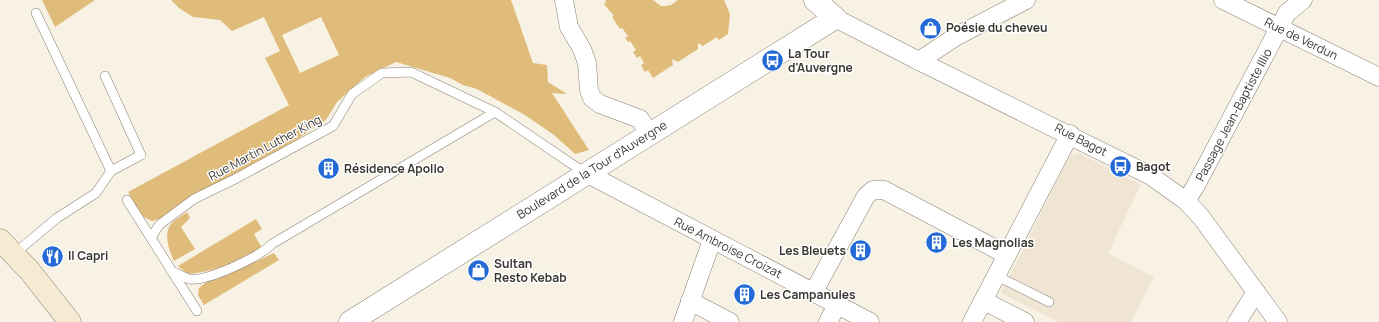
<svg xmlns="http://www.w3.org/2000/svg" width="1379" height="322" viewBox="0 0 1379 322" font-family="Manrope,sans-serif">
	<style>
		.built { fill: #f0e5d3 }
		.grass { fill: #e0bc7a; fill-rule: evenodd }
		.lines { fill: none; stroke-linecap: round; stroke-linejoin: round }
		.service-casing { stroke: #878176; stroke-width: 10 }
		.minor-casing { stroke: #878176; stroke-width: 19 }
		.tertiary-casing { stroke: #878176; stroke-width: 23 }
		.secondary-casing { stroke: #878176; stroke-width: 23 }
		.service { stroke: #fff; stroke-width: 9 }
		.minor { stroke: #fff; stroke-width: 18 }
		.tertiary { stroke: #fff; stroke-width: 22 }
		.secondary { stroke: #f7ead2; stroke-width: 22 }
		.labels { text-anchor: middle; stroke-width: 3; stroke-linejoin: round; paint-order: stroke }
		.poi-label { font-size: 12px; font-weight: bold; fill: #393732; stroke: #fff; text-anchor: start }
		.street-label { font-size: 12px; fill: #393732; stroke: #fff }
	</style>
	<rect width="100%" height="100%" fill="#f8f2e5"/>
	<!-- built -->
	<path class="built" d="M1078 153 1141 184 1108 253 1154 277 1131 322H1058L1001 293 1069 157Z"/>
	<!-- grass -->
	<g class="grass">
		<path d="M42 0H95L55 27Z"/>
		<path d="M171 0H511L533 63 547 65 548 82 567 94 552 93 589 150 575 154 554 135 525 115 477 89 463 85 450 78 396 62 365 77 337 102 326 120 296 140 162 218 152 221C135 214 136 206 128 192L289 105 265 58 280 51 264 17 232 31 220 20 193 17 179 8ZM321 17 339 55 300 73 282 35Z"/>
		<path d="M605 0H653L661 6H666L671 5 678 0H724L730 14 728 34 719 40 717 37 703 46 698 43V49L678 62 672 59 673 65 653 78 648 70 645 72 641 65 644 63 640 56 637 58 633 52 636 50 630 41 628 42 625 38 628 36 622 28 620 29 612 17 614 16 604 4 606 2Z"/>
		<path d="M187 212 190 218 181 227 195 249 174 261C169 250 163 234 171 224 175 219 182 216 187 212Z"/>
		<path d="M256 219 262 229 254 234 262 248C238 261 215 272 188 274L178 266Z"/>
		<path d="M274 253 279 260 204 305 198 295 199 288 205 283 242 268Z"/>
	</g>
	<g class="lines">
		<defs>
			<g id="service">
				<path d="M105 76 141 155 111 171"/>
				<path d="M127 200 197 311"/>
				<path d="M151 238 159 225 194 199 235 179 333 126 352 94 382 73 411 72 495 112"/>
				<path d="M14 254 57 218 96 193 111 171 36 13"/>
				<path d="M171 271C177 273 183 277 189 279 207 282 259 257 272 244L495 112 585 173"/>
				<path d="M997 276 1049 302"/>
			</g>
			<g id="minor">
				<path d="M564 0 569 27 582 49 587 63 589 90 592 98 600 104 640 119 649 134"/>
				<path d="M1223 0 1379 77"/>
				<path d="M835 18 919 61 1151 176 1186 201 1201 217 1278 322"/>
				<path d="M919 61 955 37 1026 0"/>
				<path d="M586 173 870 322"/>
				<path d="M1186 201 1195 187 1287 13 1303 0"/>
				<path d="M813 293 866 196 873 190H884L1007 255"/>
				<path d="M690 301 730 322"/>
				<path d="M984 301 1025 322"/>
				<path d="M683 322 712 240"/>
				<path d="M828 322 837 305"/>
				<path d="M972 322 1070 134"/>
				<path d="M1237 322 1256 292"/>
			</g>
			<g id="tertiary">
				<path d="M815 0 835 18"/>
				<path d="M350 322 835 18"/>
			</g>
			<path id="secondary" d="M0 240 29 270 70 322"/>
		</defs>
		<!-- service casing -->
		<use href="#service" class="service-casing"/>
		<!-- minor casing -->
		<use href="#minor" class="minor-casing"/>
		<!-- tertiary casing -->
		<use href="#tertiary" class="tertiary-casing"/>
		<!-- secondary casing -->
		<use href="#secondary" class="secondary-casing"/>
		<!-- service -->
		<use href="#service" class="service"/>
		<!-- minor -->
		<use href="#minor" class="minor"/>
		<!-- tertiary -->
		<use href="#tertiary" class="tertiary"/>
		<!-- secondary -->
		<use href="#secondary" class="secondary"/>
	</g>
	<!-- icons -->
	<defs>
		<symbol id="shop-disc" viewBox="-11 -11 22 22"><circle r="9.5" fill="#236ad6" stroke="#fff"/><path d="M-5-2.5h2.3a2.7 3.5 0 0 1 5.4 0H5L5.5 6h-11ZM-1.5-2.5h3a1.5 2.3 0 0 0-3 0Z" fill="#fff"/></symbol>
		<symbol id="bus-disc" viewBox="-11 -11 22 22"><circle r="9.5" fill="#236ad6" stroke="#fff"/><path d="M-5-6H5V4H4V6H2V4H-2V6H-4V4H-5ZM-3.5-4V0h7V-4ZM-3.5 1.2v1.5H-2V1.2ZM2 1.2v1.5H3.5V1.2Z" fill="#fff"/></symbol>
		<symbol id="building-disc" viewBox="-11 -11 22 22"><circle r="9.5" fill="#236ad6" stroke="#fff"/><path d="M-4-6H4V6H1V3H-1V6H-4ZM-2.5-4.3h1.7v1.8h-1.7ZM.8-4.3h1.7v1.8H.8ZM-2.5-1h1.7V.8h-1.7ZM.8-1h1.7V.8H.8Z" fill="#fff"/></symbol>
		<symbol id="restaurant-disc" viewBox="-11 -11 22 22"><circle r="9.5" fill="#236ad6" stroke="#fff"/><path d="M-5-6h1v4h1v-4h1v4h1v-4h1v5L-1.5 .5V6h-2V.5L-5-1ZM5-6V6H3V1.5H1.5Q1.5-4 5-6Z" fill="#fff"/></symbol>
	</defs>
	<g fill-rule="evenodd">
		<use href="#shop-disc" x="918" y="16" width="25" height="25"/>
		<use href="#bus-disc" x="760" y="48" width="25" height="25"/>
		<use href="#bus-disc" x="1108" y="154" width="25" height="25"/>
		<use href="#building-disc" x="316" y="156" width="25" height="25"/>
		<use href="#building-disc" x="924" y="230" width="25" height="25"/>
		<use href="#building-disc" x="848" y="238" width="25" height="25"/>
		<use href="#restaurant-disc" x="40" y="244" width="25" height="25"/>
		<use href="#shop-disc" x="466" y="258" width="25" height="25"/>
		<use href="#building-disc" x="732" y="282" width="25" height="25"/>
	</g>
	<g class="labels">
		<!-- poi labels -->
		<g class="poi-label">
			<text x="946" y="32">Poésie du cheveu</text>
			<text x="788" y="58">La Tour<tspan x="788" dy="14">d'Auvergne</tspan></text>
			<text x="1136" y="171">Bagot</text>
			<text x="344" y="173">Résidence Apollo</text>
			<text x="952" y="247">Les Magnolias</text>
			<text x="846" y="255" text-anchor="end">Les Bleuets</text>
			<text x="68" y="260">Il Capri</text>
			<text x="494" y="268">Sultan<tspan x="494" dy="14">Resto Kebab</tspan></text>
			<text x="760" y="299">Les Campanules</text>
		</g>
		<!-- street labels -->
		<g class="street-label">
			<text transform="translate(1301 39) rotate(26)" y="4">Rue de Verdun</text>
			<text transform="translate(1234 115) rotate(-62)" y="4">Passage Jean-Baptiste Illio</text>
			<text transform="translate(1081 140) rotate(27)" y="4">Rue Bagot</text>
			<text transform="translate(265 148) rotate(-28)" y="4">Rue Martin Luther King</text>
			<text transform="translate(592 170) rotate(-32)" y="4">Boulevard de la Tour d'Auvergne</text>
			<text transform="translate(728 248) rotate(27)" y="4">Rue Ambroise Croizat</text>
		</g>
	</g>
</svg>
